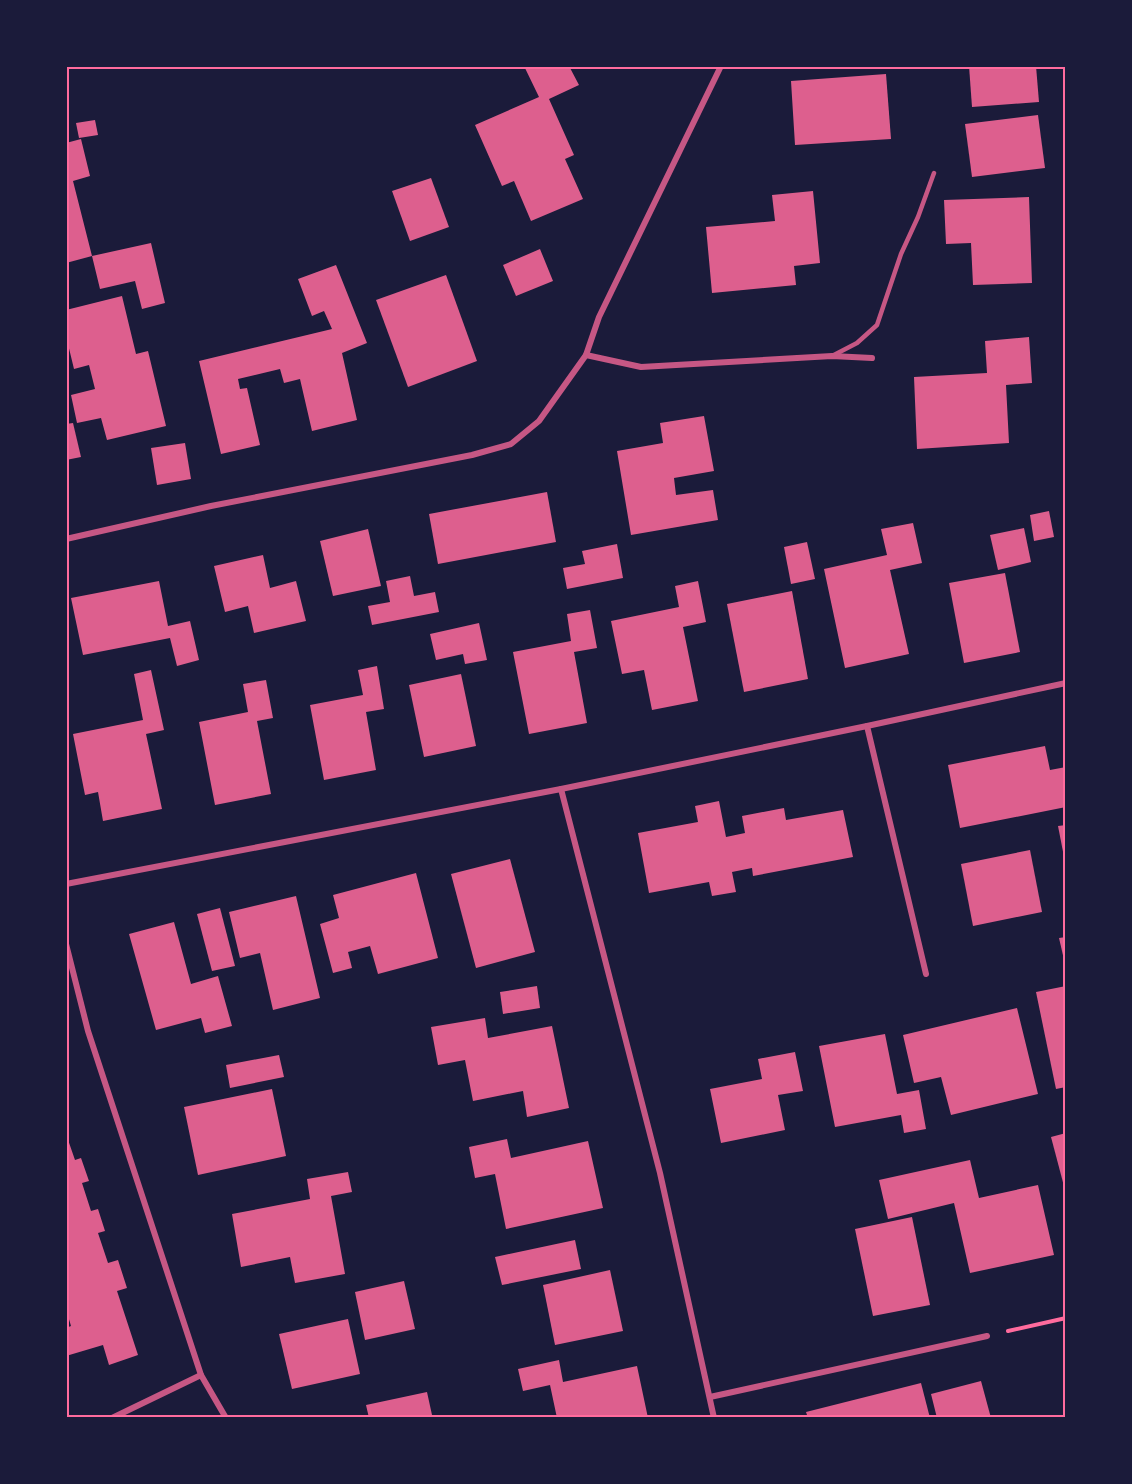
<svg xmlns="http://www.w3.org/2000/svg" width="1132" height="1484" viewBox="0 0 1132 1484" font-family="Helvetica,sans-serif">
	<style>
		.building { fill: #dd5f8e }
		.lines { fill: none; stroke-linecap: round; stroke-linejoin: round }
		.path { stroke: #ff6b9d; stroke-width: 4 }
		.service { stroke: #c65784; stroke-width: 4.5 }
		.minor { stroke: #c65784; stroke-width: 6 }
		.neatline { fill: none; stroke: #ff6b9d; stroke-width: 2 }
	</style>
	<rect width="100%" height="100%" fill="#1b1b3a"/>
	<!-- building -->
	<g class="building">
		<path d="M524 66H569L579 85 549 99 574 155 565 159 583 199 531 221 514 181 502 186 475 125 539 97Z"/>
		<path d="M969 66H1036L1039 102 972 107Z"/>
		<path d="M886 74 891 139 795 145 791 81Z"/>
		<path d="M1038 115 1045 168 972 177 965 124Z"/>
		<path d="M95 120 98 135 79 138 76 123Z"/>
		<path d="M81 139 90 176 73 181 92 256 151 243 165 303 142 309 135 281 100 289 92 256 66 263V143Z"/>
		<path d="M431 178 449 227 410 241 392 191Z"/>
		<path d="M813 191 820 263 794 266 796 285 712 293 706 227 775 221 772 195Z"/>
		<path d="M1029 197 1032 283 973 285 971 243 946 244 944 200Z"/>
		<path d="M540 249 553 281 516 296 503 265Z"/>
		<path d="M336 265 367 343 342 353 357 420 312 431 300 379 284 383 280 369 238 379 240 389 247 388 260 445 221 454 199 361 332 329 324 311 312 316 298 279Z"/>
		<path d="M446 275 477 361 408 387 376 300Z"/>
		<path d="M122 296 136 354 148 351 166 426 107 440 101 418 77 423 71 395 95 389 89 365 74 369 66 336V310Z"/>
		<path d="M1029 337 1032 383 1006 385 1009 443 917 449 914 377 987 373 985 341Z"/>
		<path d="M704 416 714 471 674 478 676 495 713 490 718 520 631 535 617 451 663 443 660 423Z"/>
		<path d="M73 423 81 457 66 460V424Z"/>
		<path d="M185 443 191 479 157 485 151 448Z"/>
		<path d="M547 492 556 542 438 564 429 514Z"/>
		<path d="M1049 511 1054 537 1034 541 1030 515Z"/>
		<path d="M913 523 922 563 890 570 909 654 845 668 824 569 887 555 881 529Z"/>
		<path d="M1024 528 1031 562 998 570 990 535Z"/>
		<path d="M368 529 381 586 333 596 320 541Z"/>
		<path d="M807 542 815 579 791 584 784 547Z"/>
		<path d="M617 544 623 578 567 589 563 568 585 564 582 551Z"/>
		<path d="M263 555 270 588 296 581 306 621 254 633 248 606 225 612 214 566Z"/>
		<path d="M1005 573 1020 652 964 663 949 583Z"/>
		<path d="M410 576 414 596 435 592 439 612 372 625 368 606 390 602 386 581Z"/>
		<path d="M159 581 168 626 190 621 199 660 177 666 170 638 83 655 71 598Z"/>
		<path d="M698 581 706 622 683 627 698 701 652 710 644 670 622 674 611 621 679 607 675 586Z"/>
		<path d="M792 591 808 679 744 692 727 604Z"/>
		<path d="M590 610 597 648 574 652 587 723 529 734 513 652 571 641 567 614Z"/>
		<path d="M479 623 487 660 465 664 463 654 436 660 430 634Z"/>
		<path d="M377 666 384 709 366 712 376 770 324 780 310 705 363 695 358 670Z"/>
		<path d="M151 670 164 730 146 734 162 809 103 821 98 792 85 795 73 734 143 720 134 674Z"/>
		<path d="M461 674 476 746 424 757 409 685Z"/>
		<path d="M266 680 273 718 257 721 271 794 215 805 199 722 248 712 243 684Z"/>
		<path d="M1045 746 1050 770 1066 767V807L960 828 948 765Z"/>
		<path d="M719 801 726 837 745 833 742 816 784 808 786 820 843 810 853 857 753 876 752 868 732 872 736 892 712 896 709 882 649 893 638 833 698 822 695 806Z"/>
		<path d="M1066 825V862H1065L1058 826Z"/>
		<path d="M1030 850 1042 912 973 926 961 864Z"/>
		<path d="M510 859 535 952 476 968 451 874Z"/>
		<path d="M416 873 438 958 378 974 370 946 348 952 352 968 333 973 320 924 339 918 333 895Z"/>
		<path d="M296 896 320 998 273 1010 260 953 240 958 229 912Z"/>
		<path d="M220 908 235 966 212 971 197 914Z"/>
		<path d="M174 922 191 984 218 976 232 1026 205 1033 201 1018 156 1030 129 934Z"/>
		<path d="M1066 937V964H1065L1059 938Z"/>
		<path d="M537 986 540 1008 503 1014 500 992Z"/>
		<path d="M1066 986V1087L1056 1089 1036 992Z"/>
		<path d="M1017 1008 1038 1094 951 1115 941 1077 914 1083 903 1035Z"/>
		<path d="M485 1018 488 1038 552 1026 569 1108 527 1117 523 1091 473 1101 465 1060 438 1065 431 1027Z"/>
		<path d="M885 1034 897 1094 919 1090 926 1129 904 1133 901 1115 835 1127 819 1046Z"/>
		<path d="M795 1052 803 1091 778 1095 785 1130 721 1143 710 1089 762 1079 758 1059Z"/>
		<path d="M279 1055 284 1077 230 1088 226 1065Z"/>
		<path d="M272 1089 286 1156 198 1175 184 1107Z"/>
		<path d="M1066 1133V1190H1065L1051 1137Z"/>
		<path d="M66 1134 75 1160 81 1158 89 1181 82 1183 91 1211 98 1209 105 1231 98 1233 108 1263 118 1260 127 1288 117 1291 138 1355 109 1365 103 1345 66 1356V1328L71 1326 66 1309Z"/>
		<path d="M507 1139 511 1158 588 1141 603 1208 506 1229 495 1174 475 1178 469 1147Z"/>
		<path d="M970 1160 979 1198 1038 1185 1054 1255 970 1273 954 1203 888 1219 879 1180Z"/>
		<path d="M348 1172 352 1192 331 1196 345 1274 295 1283 290 1257 241 1267 232 1214 310 1199 307 1179Z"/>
		<path d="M912 1217 930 1305 873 1316 855 1229Z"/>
		<path d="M575 1240 581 1269 502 1285 495 1257Z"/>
		<path d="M610 1270 623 1331 555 1345 543 1285Z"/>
		<path d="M404 1281 415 1329 365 1340 355 1292Z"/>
		<path d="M348 1319 360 1374 292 1389 279 1334Z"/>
		<path d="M559 1360 563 1382 637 1366 648 1418H557L550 1385 523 1391 518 1369Z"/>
		<path d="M981 1381 991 1418H937L931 1394Z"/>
		<path d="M921 1383 930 1418H808L806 1412Z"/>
		<path d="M427 1392 432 1415 417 1418H369L366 1405Z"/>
	</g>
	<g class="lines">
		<!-- path -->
		<path class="path" d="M1008 1331 1066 1318"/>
		<!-- service -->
		<path class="service" d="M832 356 857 343 877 325 901 254 918 217 934 173"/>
		<!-- minor -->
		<g class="minor">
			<path d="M586 355 641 367 832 356 872 358"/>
			<path d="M66 539 211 506 472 455 511 444 539 421 586 355 599 317 721 66"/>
			<path d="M867 726 926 974"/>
			<path d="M561 789 660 1173 714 1418"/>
			<path d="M66 884 561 789 867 726 1066 683"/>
			<path d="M66 944 88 1031 201 1375 226 1418"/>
			<path d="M710 1397 987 1336"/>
			<path d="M112 1418 201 1375"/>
		</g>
	</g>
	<!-- border -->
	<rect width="1132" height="1484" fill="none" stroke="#1b1b3a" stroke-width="135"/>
	<rect x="68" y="68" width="996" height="1348" class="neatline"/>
</svg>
